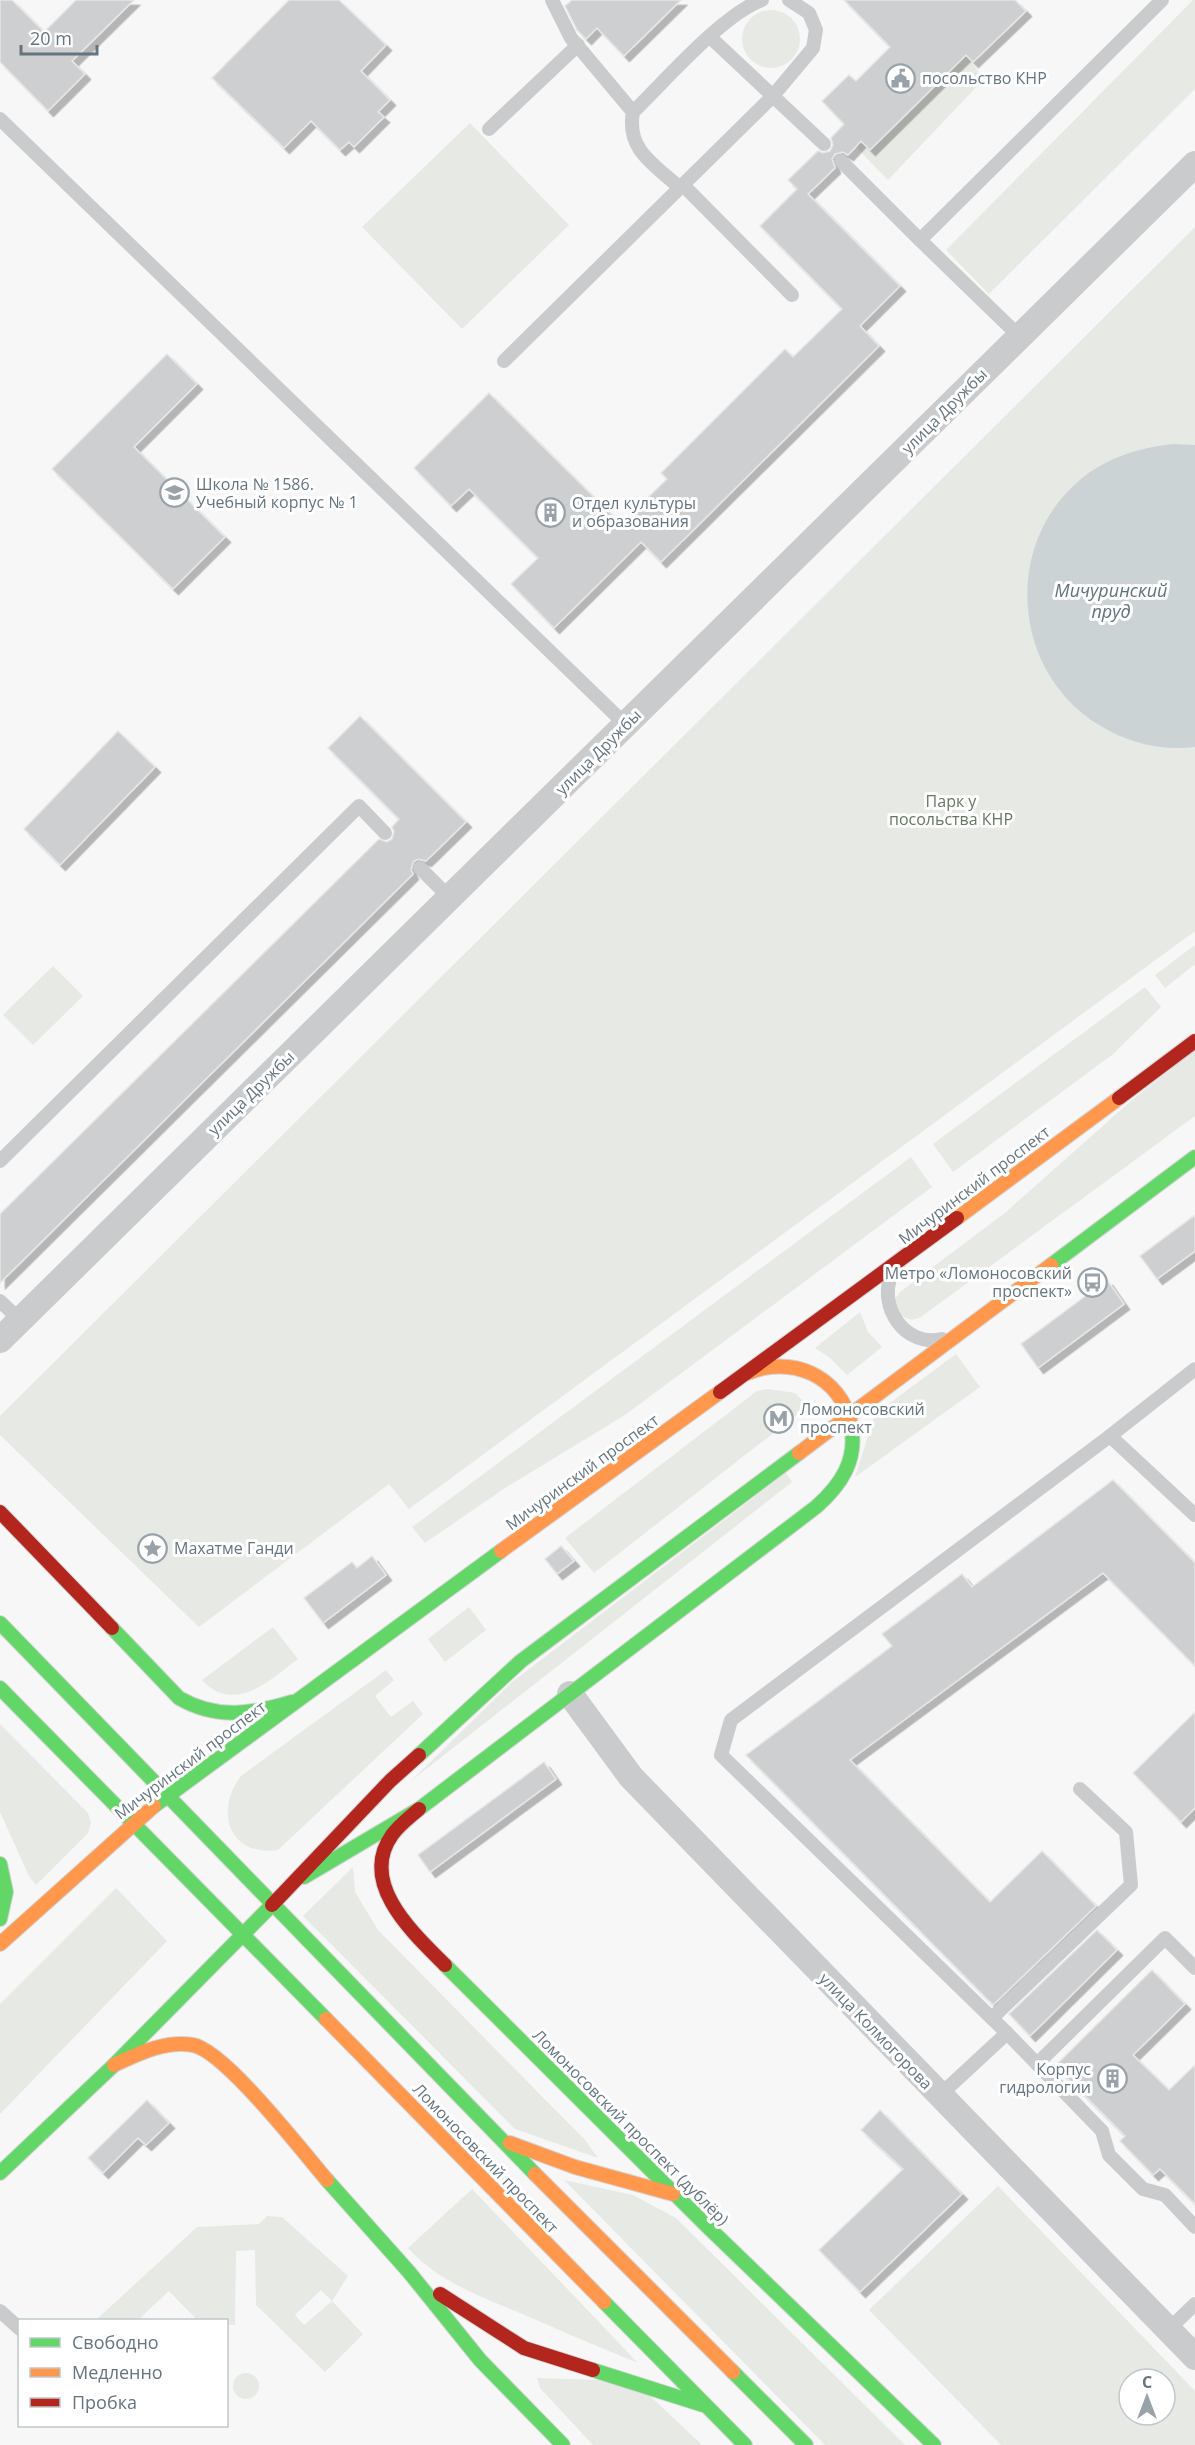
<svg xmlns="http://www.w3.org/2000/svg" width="1195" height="2445" viewBox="0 0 1195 2445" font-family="'Open Sans',sans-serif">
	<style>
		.green { fill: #e6e9e4; fill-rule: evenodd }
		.water { fill: #cbd3d5 }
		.building { fill: #cecfd0; stroke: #e6e6e6; stroke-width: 1.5; filter: url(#shadow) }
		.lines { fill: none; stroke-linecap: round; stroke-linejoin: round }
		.fast-casing { stroke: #d3d4d5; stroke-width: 16 }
		.slow-casing { stroke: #d3d4d5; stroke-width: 16 }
		.jam-casing { stroke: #d3d4d5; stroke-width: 16 }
		.lane { stroke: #cacbcc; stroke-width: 14 }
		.street { stroke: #cacbcc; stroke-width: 26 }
		.fast { stroke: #63d668; stroke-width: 14 }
		.slow { stroke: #ff974d; stroke-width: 14 }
		.jam { stroke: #b3261e; stroke-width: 14 }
		.labels { text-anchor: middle; stroke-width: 6; stroke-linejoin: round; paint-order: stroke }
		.poi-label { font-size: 16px; fill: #65757f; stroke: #fff; text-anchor: start }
		.street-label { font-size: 16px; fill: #65757f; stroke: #fff }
		.park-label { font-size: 16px; fill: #687763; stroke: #fff }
		.water-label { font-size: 18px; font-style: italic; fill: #607479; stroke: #fff }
	</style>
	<defs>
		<filter id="shadow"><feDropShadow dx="5.5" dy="5.5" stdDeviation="0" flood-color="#0004"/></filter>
	</defs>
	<rect width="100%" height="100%" fill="#f7f7f7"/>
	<!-- green -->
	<g class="green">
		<path d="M1193 0H1195V89L989 294 946 250Z"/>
		<circle cx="771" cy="39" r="29"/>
		<path d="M966 55 978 71 981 82 888 180 856 147 861 141 871 150Z"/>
		<path d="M470 123 569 225 462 329 362 227Z"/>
		<path d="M1195 227V931L409 1509 389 1484 199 1627 0 1435V1416Z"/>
		<path d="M1195 945V964L1165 988 1155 975Z"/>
		<path d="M53 966 83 996 33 1045 3 1015Z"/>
		<path d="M1145 987 1161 1007 1112 1055 953 1172 933 1144Z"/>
		<path d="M1195 1050V1116L921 1317 912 1320 901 1316 895 1299 900 1292 1006 1212 1131 1101Z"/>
		<path d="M911 1157 932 1187 625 1415 505 1488 425 1543 412 1527Z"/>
		<path d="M860 1312 868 1332 882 1347 847 1375 830 1358 815 1348Z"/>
		<path d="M956 1354 980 1387 855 1477 875 1414Z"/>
		<path d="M768 1389 795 1393 808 1406 594 1573 565 1538 757 1391Z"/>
		<path d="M786 1473 792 1482 411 1781 512 1682Z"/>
		<path d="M469 1607 486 1630 445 1662 428 1639Z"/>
		<path d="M273 1627 298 1659C270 1680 234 1715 202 1680Z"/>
		<path d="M386 1670 394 1680 375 1696 391 1717 413 1701 423 1714 278 1850C229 1857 214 1811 241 1776Z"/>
		<path d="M0 1724 88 1813 91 1823 88 1833 36 1885 29 1876 0 1812Z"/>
		<path d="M353 1867 355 1892 378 1930 585 2140 598 2158 515 2129 303 1916Z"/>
		<path d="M116 1888 167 1941 0 2114V2004Z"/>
		<path d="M564 2180 633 2195 676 2218 905 2445H825Z"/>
		<path d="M998 2186 1195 2391V2445H1001L869 2310ZM1129 2379H1165V2415H1129Z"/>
		<path d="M472 2189 638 2363C601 2348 564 2332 527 2316 485 2298 439 2283 408 2248Z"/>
		<path d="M267 2216 282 2217 348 2276 332 2301 363 2334 325 2372 256 2305 255 2250 236 2251 235 2325H227L226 2320H197L169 2291 138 2320H96L197 2227 259 2224ZM321 2290 332 2301 304 2325 295 2315Z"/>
		<circle cx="246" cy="2386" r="13"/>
		<path d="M537 2378 599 2380 650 2396 702 2445H593L540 2388Z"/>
	</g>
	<!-- water -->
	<path class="water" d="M1173 444 1195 445V747C1161 751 1128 743 1099 725 1012 672 1002 544 1081 479 1108 457 1139 448 1173 444Z"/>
	<!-- building -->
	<g class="building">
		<path d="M0 0H12L44 32 76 0H134L72 61 85 74 48 111 0 62Z"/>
		<path d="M289 0H339L386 45 361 71 390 100 378 112 384 117 354 147 349 142 340 150 311 121 284 148 212 78Z"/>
		<path d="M572 0H681L624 56 597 28 586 39 577 30 565 6Z"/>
		<path d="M844 0H1015L1026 11 973 62 966 55 870 150 861 141 848 155 843 152 835 154 832 159 835 168 808 194 900 286 860 326 879 346 661 562 641 542 554 628 511 584 538 558 469 489 451 506 414 468 489 393 621 524 667 479 661 473 785 349 793 357 842 309 760 226 797 189 788 180 818 151 823 153 830 151 833 145 831 138 844 124 822 101 849 75 856 81 890 47Z"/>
		<path d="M167 354 197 384 134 447 225 537 173 589 52 469Z"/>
		<path d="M360 716 466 822 426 861 418 859 413 862 411 870 413 874 0 1283V1214L379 839 387 842 392 839 394 831 392 827 399 819 328 748Z"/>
		<path d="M118 731 155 767 60 865 24 829Z"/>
		<path d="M1195 1215V1251L1157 1279 1140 1256Z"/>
		<path d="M1107 1280 1124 1304 1038 1368 1021 1344Z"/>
		<path d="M1113 1480 1195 1563V1666L1103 1573 850 1760 990 1902 1042 1851 1096 1906 993 2005 746 1755 892 1646 882 1634 962 1574 972 1587Z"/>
		<path d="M561 1546 574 1561 557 1574 545 1559Z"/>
		<path d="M372 1556 386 1575 323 1623 304 1598 352 1562 357 1568Z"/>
		<path d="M1195 1712V1808L1181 1822 1133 1773Z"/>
		<path d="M544 1762 556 1779 430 1872 418 1855Z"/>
		<path d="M1097 1930 1117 1950 1030 2036 1009 2014Z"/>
		<path d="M1152 1970 1185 2004 1133 2055 1169 2090 1195 2065V2204L1160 2169 1153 2175 1120 2141 1125 2136 1055 2066Z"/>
		<path d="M147 2100 169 2123 146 2145 138 2138 103 2173 88 2158Z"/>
		<path d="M880 2110 962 2194 860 2292 819 2250 903 2169 861 2130Z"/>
	</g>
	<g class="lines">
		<defs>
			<g id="fast">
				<path d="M1051 1265 1195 1157"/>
				<path d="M0 1623 535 2174"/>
				<path d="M112 1628 179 1698C217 1720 252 1714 292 1702"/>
				<path d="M0 1688 326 2019"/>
				<path d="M419 1755 521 1661 799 1453"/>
				<path d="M154 1806 501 1551"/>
				<path d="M0 1864 6 1892 0 1919"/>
				<path d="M304 1877 419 1809 816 1507C841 1485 858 1460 851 1425"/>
				<path d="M445 1965 709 2228 934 2445"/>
				<path d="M0 2173 114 2065 272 1905"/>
				<path d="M327 2180 409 2272 480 2360 563 2445"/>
				<path d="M604 2302 745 2445"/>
				<path d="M593 2370 703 2405"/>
				<path d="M733 2372 806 2445"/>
			</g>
			<g id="slow">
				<path d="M957 1218 1119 1098"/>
				<path d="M745 1374C790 1354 841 1375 851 1425"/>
				<path d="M799 1453 1051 1265"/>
				<path d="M501 1551 720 1392"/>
				<path d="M0 1944 154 1806"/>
				<path d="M326 2019 604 2302"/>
				<path d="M114 2065C138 2054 165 2040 193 2045 225 2051 302 2151 327 2180"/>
				<path d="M510 2143 575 2167 673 2194"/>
				<path d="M535 2174 733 2372"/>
			</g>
			<g id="jam">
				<path d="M1119 1098 1195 1041"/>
				<path d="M720 1392 957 1218"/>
				<path d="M0 1512 112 1628"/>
				<path d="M419 1809C410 1817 399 1825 392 1835 358 1883 413 1933 445 1965"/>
				<path d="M272 1905 390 1781 419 1755"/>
				<path d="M440 2294 524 2348 593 2370"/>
			</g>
		</defs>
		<!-- fast casing -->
		<use href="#fast" class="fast-casing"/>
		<!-- slow casing -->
		<use href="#slow" class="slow-casing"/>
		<!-- jam casing -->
		<use href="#jam" class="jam-casing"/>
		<!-- lane -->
		<g class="lane">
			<path d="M552 0 571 38 633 112"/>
			<path d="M710 37 824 144"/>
			<path d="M0 119 626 725"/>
			<path d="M489 129 578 45"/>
			<path d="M841 161 920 240"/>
			<path d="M683 185 792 295"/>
			<path d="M680 188C654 164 626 150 633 112 665 81 723 14 762 0"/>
			<path d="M1020 337 920 240 1162 0"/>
			<path d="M504 361 772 97 813 48 816 30 809 13 789 0"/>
			<path d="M420 868 450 898"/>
			<path d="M0 1161 359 806 385 833"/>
			<path d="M892 1274C877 1306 905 1348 942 1339"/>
			<path d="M0 1301 20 1320"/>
			<path d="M1195 1369 1110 1436 731 1720 721 1755 1007 2033 1102 2131 1109 2155 1143 2189 1165 2195 1195 2227"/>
			<path d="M1110 1436 1195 1515"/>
			<path d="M992 2018 1131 1885 1126 1832 1080 1789"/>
			<path d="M1037 2064 1165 1938 1195 1968"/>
			<path d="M939 2096 1007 2033"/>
			<path d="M0 2311 20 2329"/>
			<path d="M1168 2330 1195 2304"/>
		</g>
		<!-- street -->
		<g class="street">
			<path d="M0 1340 1195 164"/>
			<path d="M570 1694 631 1777 1195 2357"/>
		</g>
		<!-- fast -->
		<use href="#fast" class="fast"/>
		<!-- slow -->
		<use href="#slow" class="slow"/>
		<!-- jam -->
		<use href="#jam" class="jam"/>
	</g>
	<!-- icons -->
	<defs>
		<symbol id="civic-ring" viewBox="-11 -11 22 22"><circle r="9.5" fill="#fff" stroke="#98a2a9" stroke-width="1.5"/><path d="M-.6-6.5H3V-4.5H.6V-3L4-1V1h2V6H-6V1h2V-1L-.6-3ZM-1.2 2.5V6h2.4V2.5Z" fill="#98a2a9"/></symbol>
		<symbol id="school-ring" viewBox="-11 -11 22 22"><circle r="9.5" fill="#fff" stroke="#98a2a9" stroke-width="1.5"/><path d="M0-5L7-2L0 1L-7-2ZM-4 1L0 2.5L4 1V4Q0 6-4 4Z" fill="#98a2a9"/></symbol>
		<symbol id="building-ring" viewBox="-11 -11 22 22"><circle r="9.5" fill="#fff" stroke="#98a2a9" stroke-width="1.5"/><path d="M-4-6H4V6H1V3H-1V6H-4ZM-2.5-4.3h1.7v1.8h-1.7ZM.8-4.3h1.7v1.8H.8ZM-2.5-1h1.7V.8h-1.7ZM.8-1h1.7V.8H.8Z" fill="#98a2a9"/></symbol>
		<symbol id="bus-ring" viewBox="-11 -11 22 22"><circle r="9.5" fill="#fff" stroke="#98a2a9" stroke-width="1.5"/><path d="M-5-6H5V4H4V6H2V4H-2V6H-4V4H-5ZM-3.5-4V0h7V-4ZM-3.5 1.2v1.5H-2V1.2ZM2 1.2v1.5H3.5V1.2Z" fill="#98a2a9"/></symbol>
		<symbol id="metro-ring" viewBox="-11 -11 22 22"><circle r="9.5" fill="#fff" stroke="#98a2a9" stroke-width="1.5"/><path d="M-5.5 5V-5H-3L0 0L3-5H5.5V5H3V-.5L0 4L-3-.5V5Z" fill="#98a2a9"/></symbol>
		<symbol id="sight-ring" viewBox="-11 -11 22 22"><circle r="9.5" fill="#fff" stroke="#98a2a9" stroke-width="1.5"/><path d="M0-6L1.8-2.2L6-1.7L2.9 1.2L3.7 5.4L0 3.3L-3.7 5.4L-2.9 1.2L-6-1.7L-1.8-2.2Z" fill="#98a2a9"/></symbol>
	</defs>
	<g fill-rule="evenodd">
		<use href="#civic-ring" x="884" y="62" width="33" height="33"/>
		<use href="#school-ring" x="158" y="476" width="33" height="33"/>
		<use href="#building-ring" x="534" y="496" width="33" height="33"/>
		<use href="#bus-ring" x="1076" y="1266" width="33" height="33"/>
		<use href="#metro-ring" x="762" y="1402" width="33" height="33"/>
		<use href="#sight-ring" x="136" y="1532" width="33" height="33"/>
		<use href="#building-ring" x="1096" y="2062" width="33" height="33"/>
	</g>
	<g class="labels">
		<!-- poi labels -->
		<g class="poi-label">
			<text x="922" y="84">посольство КНР</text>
			<text x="196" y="490">Школа № 1586.<tspan x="196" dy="18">Учебный корпус № 1</tspan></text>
			<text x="572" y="509">Отдел культуры<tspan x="572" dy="18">и образования</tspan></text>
			<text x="1072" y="1279" text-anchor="end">Метро «Ломоносовский<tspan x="1072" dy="18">проспект»</tspan></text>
			<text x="800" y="1415">Ломоносовский<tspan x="800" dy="18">проспект</tspan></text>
			<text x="174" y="1554">Махатме Ганди</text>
			<text x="1091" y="2075" text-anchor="end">Корпус<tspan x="1091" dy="18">гидрологии</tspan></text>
		</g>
		<!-- street labels -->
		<g class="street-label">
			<text transform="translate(944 411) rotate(-45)" y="6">улица Дружбы</text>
			<text transform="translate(598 752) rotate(-45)" y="6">улица Дружбы</text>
			<text transform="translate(251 1093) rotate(-44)" y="6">улица Дружбы</text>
			<text transform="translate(974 1185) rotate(-37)" y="6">Мичуринский проспект</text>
			<text transform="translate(582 1472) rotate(-36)" y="6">Мичуринский проспект</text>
			<text transform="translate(190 1760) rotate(-37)" y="6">Мичуринский проспект</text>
			<text transform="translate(876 2031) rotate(46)" y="6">улица Колмогорова</text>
			<text transform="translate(631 2127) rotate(45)" y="6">Ломоносовский проспект (дублёр)</text>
			<text transform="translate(486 2158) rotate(46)" y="6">Ломоносовский проспект</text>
		</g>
		<!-- park labels -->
		<g class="park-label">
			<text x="951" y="807">Парк у<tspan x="951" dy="18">посольства КНР</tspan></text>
		</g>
		<!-- water labels -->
		<g class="water-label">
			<text x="1111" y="597">Мичуринский<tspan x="1111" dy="21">пруд</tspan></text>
		</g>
	</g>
	<!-- legend -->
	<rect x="18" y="2319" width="210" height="108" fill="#ffffff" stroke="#c1c8cc" stroke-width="1.5"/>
	<rect x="30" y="2338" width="30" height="9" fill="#63d668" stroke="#c1c8cc" stroke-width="1.5"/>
	<text x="72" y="2349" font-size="18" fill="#65757f">Свободно</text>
	<rect x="30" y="2368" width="30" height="9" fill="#ff974d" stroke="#c1c8cc" stroke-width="1.5"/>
	<text x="72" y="2379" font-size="18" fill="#65757f">Медленно</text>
	<rect x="30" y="2398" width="30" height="9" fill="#b3261e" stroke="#c1c8cc" stroke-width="1.5"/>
	<text x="72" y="2409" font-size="18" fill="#65757f">Пробка</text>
	<!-- north arrow -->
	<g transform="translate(1147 2397)"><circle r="28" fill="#ffffff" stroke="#c1c8cc" stroke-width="1.5"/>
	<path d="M0-4.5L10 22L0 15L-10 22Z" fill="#98a2a9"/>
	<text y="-9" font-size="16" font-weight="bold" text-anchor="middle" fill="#65757f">С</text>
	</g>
	<!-- scale -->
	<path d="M21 45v9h76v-9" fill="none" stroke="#65757f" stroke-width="3"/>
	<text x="30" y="45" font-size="18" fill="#65757f" stroke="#ffffff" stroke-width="4.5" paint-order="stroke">20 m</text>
</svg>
